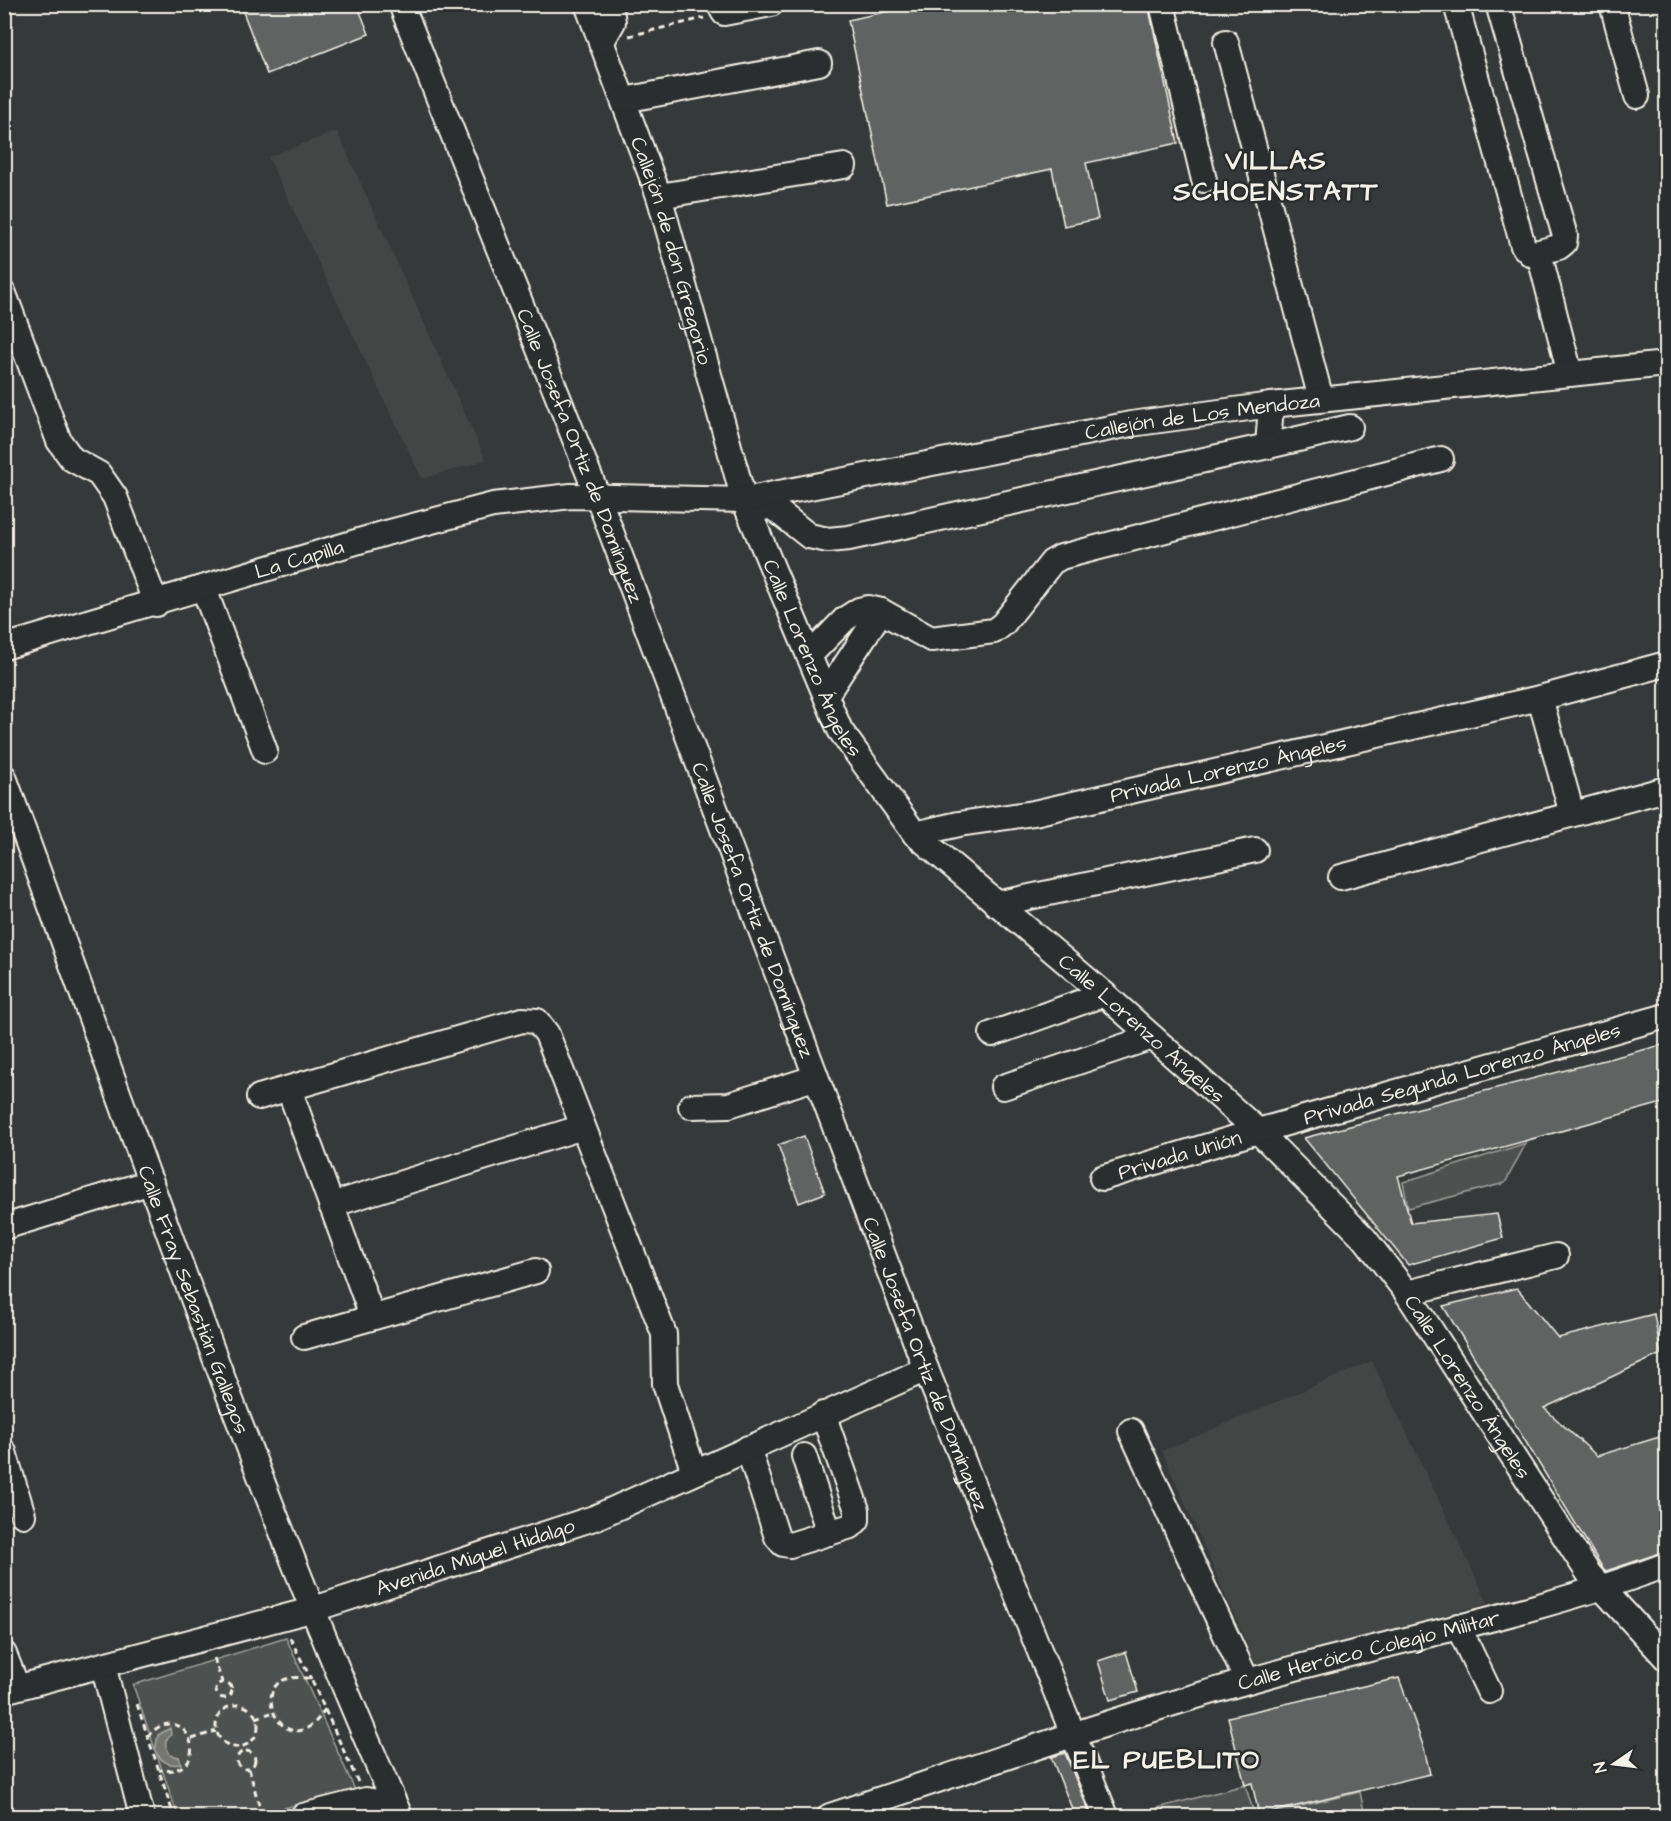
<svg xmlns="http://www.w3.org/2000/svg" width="1671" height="1821" viewBox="0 0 1671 1821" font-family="'Architects Daughter',sans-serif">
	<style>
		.built { fill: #434645 }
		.green { fill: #4e514f; stroke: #a1a19c; stroke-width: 1.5 }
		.water { fill: #757572; stroke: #a8a7a1; stroke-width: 1.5 }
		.building { fill: #616362; stroke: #f4f1e8; stroke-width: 1.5 }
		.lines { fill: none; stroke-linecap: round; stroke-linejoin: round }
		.minor-casing { stroke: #f4f1e8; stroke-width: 28 }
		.path { stroke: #f4f1e8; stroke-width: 3; stroke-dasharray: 6 4.5; stroke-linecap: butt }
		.minor { stroke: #2a2d2e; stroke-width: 24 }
		.labels { text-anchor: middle; stroke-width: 5; stroke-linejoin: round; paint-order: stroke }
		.street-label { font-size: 21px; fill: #f4f1e8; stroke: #2a2d2e }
		.district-label { font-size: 27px; font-weight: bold; letter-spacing: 1.5px; fill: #f4f1e8; stroke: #2a2d2e }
	</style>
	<rect width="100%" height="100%" fill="#363939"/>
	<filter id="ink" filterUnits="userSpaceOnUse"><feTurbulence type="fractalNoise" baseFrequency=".0167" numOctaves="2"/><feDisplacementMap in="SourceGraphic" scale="12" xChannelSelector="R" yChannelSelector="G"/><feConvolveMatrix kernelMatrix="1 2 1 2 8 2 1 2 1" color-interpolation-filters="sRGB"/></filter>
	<g filter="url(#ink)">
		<!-- built -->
		<g class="built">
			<path d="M337 131 486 460 422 479 268 157Z"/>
			<path d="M1372 1361 1488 1603 1257 1667 1162 1451Z"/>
		</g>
		<!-- green -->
		<g class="green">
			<path d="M1526 1143 1505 1183 1408 1208 1403 1182Z"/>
			<path d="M286 1638 355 1790 252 1816H178L133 1685Z"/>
			<path d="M1245 1785 1255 1816H1148L1146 1811Z"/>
			<path d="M1360 1792 1365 1816H1260Z"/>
		</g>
		<!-- water -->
		<path class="water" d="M170 1728 171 1735C163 1741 165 1747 170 1755L179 1757 181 1764C168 1766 162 1762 155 1751L158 1735Z"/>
		<!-- building -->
		<g class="building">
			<path d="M240 4H357L369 34 267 74Z"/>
			<path d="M921 4H1148L1178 143 1086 163 1098 219 1064 226 1052 169 887 204 848 20Z"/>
			<path d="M1666 1044V1102L1398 1176 1411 1223 1497 1214 1503 1238 1408 1265 1304 1138Z"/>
			<path d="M804 1136 825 1193 799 1203 778 1145Z"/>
			<path d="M1517 1288 1558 1338 1654 1314 1661 1354 1544 1408 1597 1456 1666 1435V1551L1606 1571 1602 1567 1443 1306Z"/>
			<path d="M1126 1652 1138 1692 1110 1700 1098 1661Z"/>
			<path d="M1399 1678 1424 1748 1430 1774 1259 1815 1252 1783 1245 1785 1228 1717Z"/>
			<path d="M1065 1753 1089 1812 1091 1816H1075L1051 1757Z"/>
		</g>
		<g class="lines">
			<defs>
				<g id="minor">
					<path id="s1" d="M401 4 598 497 926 1369 1106 1816"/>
					<path id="s2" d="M587 4 659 196 744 500 840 730 915 834 1104 994 1258 1131 1365 1239 1407 1293 1589 1574 1666 1658"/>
					<path d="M719 4 724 13 771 4"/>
					<path d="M1162 4 1204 180"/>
					<path d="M1456 4 1523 246 1531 254 1559 247 1564 243 1565 236 1498 4"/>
					<path d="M1612 4 1637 96"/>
					<path d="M1226 42 1321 399"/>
					<path d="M601 43 613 22 610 4"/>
					<path d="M624 100 819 63"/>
					<path d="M659 196 844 166"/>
					<path d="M1539 253 1570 374"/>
					<path d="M4 294 59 441 72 459 99 474 115 497 156 604"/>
					<path d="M1271 405 1268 446 1350 427"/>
					<path d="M749 512 771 506 809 536 828 540 849 538 1268 446"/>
					<path d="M204 589 265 751"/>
					<path id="s3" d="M4 647 386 533 493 505 571 496 744 500 1131 424 1271 405 1666 364"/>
					<path d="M809 656 845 619 859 610 868 608 881 611 931 639 994 631 1003 624 1052 562 1061 557 1441 459"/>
					<path d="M826 695 881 611"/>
					<path d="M1540 698 1572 814"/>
					<path id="s4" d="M4 777C131 1125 250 1477 400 1816"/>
					<path id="s5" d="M915 834 959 824 1034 813 1540 698 1666 664"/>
					<path d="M1341 877 1666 789"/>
					<path d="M996 904 1255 850"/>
					<path d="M992 1034 1104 994"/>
					<path d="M1003 1087 1152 1037"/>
					<path d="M289 1089 372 1316"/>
					<path d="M259 1097 522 1020 537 1021 547 1034 664 1334 665 1384 694 1472"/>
					<path d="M691 1106 729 1105 814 1078"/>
					<path id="s6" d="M1102 1178 1258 1131 1666 1016"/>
					<path d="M331 1205 583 1127"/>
					<path d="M4 1227 151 1182"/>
					<path d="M1407 1293 1556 1256"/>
					<path d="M304 1337 536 1271"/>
					<path d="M1131 1431 1247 1681"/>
					<path d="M748 1448 777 1537 783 1544 790 1545 851 1526 857 1520V1510L823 1414"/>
					<path d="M4 1452 23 1515"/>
					<path d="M804 1456 829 1533"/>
					<path d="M1458 1626 1489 1691"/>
					<path d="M4 1654 17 1687"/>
					<path d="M103 1665 142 1816"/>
					<path id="s7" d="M4 1691 311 1610 594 1518 926 1369"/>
					<path d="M303 1816 366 1800 382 1803 393 1801"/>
					<path id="s8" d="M830 1816C969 1770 1107 1721 1248 1681 1387 1641 1531 1616 1666 1565"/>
				</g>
			</defs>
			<!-- minor casing -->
			<use href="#minor" class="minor-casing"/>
			<!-- path -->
			<g class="path">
				<path d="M629 36 704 18"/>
				<path d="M290 1638 311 1679"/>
				<path d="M214 1658 222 1682"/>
				<circle cx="224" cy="1690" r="8"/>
				<path d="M137 1704 174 1816"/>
				<circle cx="237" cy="1726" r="21"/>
				<path d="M325 1709C285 1777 234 1663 311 1679L358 1782"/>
				<path d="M256 1718 271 1713"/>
				<path d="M147 1737C186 1692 218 1778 159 1770"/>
				<path d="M192 1739 216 1731"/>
				<circle cx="246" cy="1760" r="9"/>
				<path d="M249 1769 262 1816"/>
			</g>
			<!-- minor -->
			<use href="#minor" class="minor"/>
		</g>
	</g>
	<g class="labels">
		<!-- street labels -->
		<g class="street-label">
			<text dy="7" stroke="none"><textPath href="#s2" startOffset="261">Callejón de don Gregorio</textPath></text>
			<text dy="7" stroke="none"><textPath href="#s3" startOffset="1227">Callejón de Los Mendoza</textPath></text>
			<text dy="7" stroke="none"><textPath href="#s1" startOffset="486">Calle Josefa Ortiz de Domínguez</textPath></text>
			<text dy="7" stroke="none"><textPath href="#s3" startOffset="308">La Capilla</textPath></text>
			<text dy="7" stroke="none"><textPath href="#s2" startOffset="693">Calle Lorenzo Ángeles</textPath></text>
			<text dy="7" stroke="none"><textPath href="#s5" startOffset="320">Privada Lorenzo Ángeles</textPath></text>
			<text dy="7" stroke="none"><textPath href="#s1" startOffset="972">Calle Josefa Ortiz de Domínguez</textPath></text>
			<text dy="7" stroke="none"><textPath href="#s2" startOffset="1197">Calle Lorenzo Ángeles</textPath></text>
			<text dy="7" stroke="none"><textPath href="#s6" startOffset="375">Privada Segunda Lorenzo Ángeles</textPath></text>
			<text dy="7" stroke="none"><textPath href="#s6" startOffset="81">Privada Unión</textPath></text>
			<text dy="7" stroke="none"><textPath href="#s4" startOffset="556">Calle Fray Sebastián Gallegos</textPath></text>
			<text dy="7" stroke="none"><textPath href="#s1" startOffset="1458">Calle Josefa Ortiz de Domínguez</textPath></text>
			<text dy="7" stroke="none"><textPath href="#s2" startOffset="1684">Calle Lorenzo Ángeles</textPath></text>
			<text dy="7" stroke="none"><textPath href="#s7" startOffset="490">Avenida Miguel Hidalgo</textPath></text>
			<text dy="7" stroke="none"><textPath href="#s8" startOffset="564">Calle Heróico Colegio Militar</textPath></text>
		</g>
		<!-- district labels -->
		<g class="district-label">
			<text x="1276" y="169">VILLAS<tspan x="1276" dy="31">SCHOENSTATT</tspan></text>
			<text x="1167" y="1768">EL PUEBLITO</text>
		</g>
	</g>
	<!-- margin -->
	<rect width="1671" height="1821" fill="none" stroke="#2a2d2e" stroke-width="24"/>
	<rect x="12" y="12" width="1647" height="1797" fill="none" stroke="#f4f1e8" stroke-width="2" filter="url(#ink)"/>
	<!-- north arrow -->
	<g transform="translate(1614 1764) rotate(256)" stroke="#2a2d2e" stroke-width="4.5" paint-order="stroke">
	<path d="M0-4.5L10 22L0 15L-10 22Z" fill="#f4f1e8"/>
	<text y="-9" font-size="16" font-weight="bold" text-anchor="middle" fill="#f4f1e8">N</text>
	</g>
</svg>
